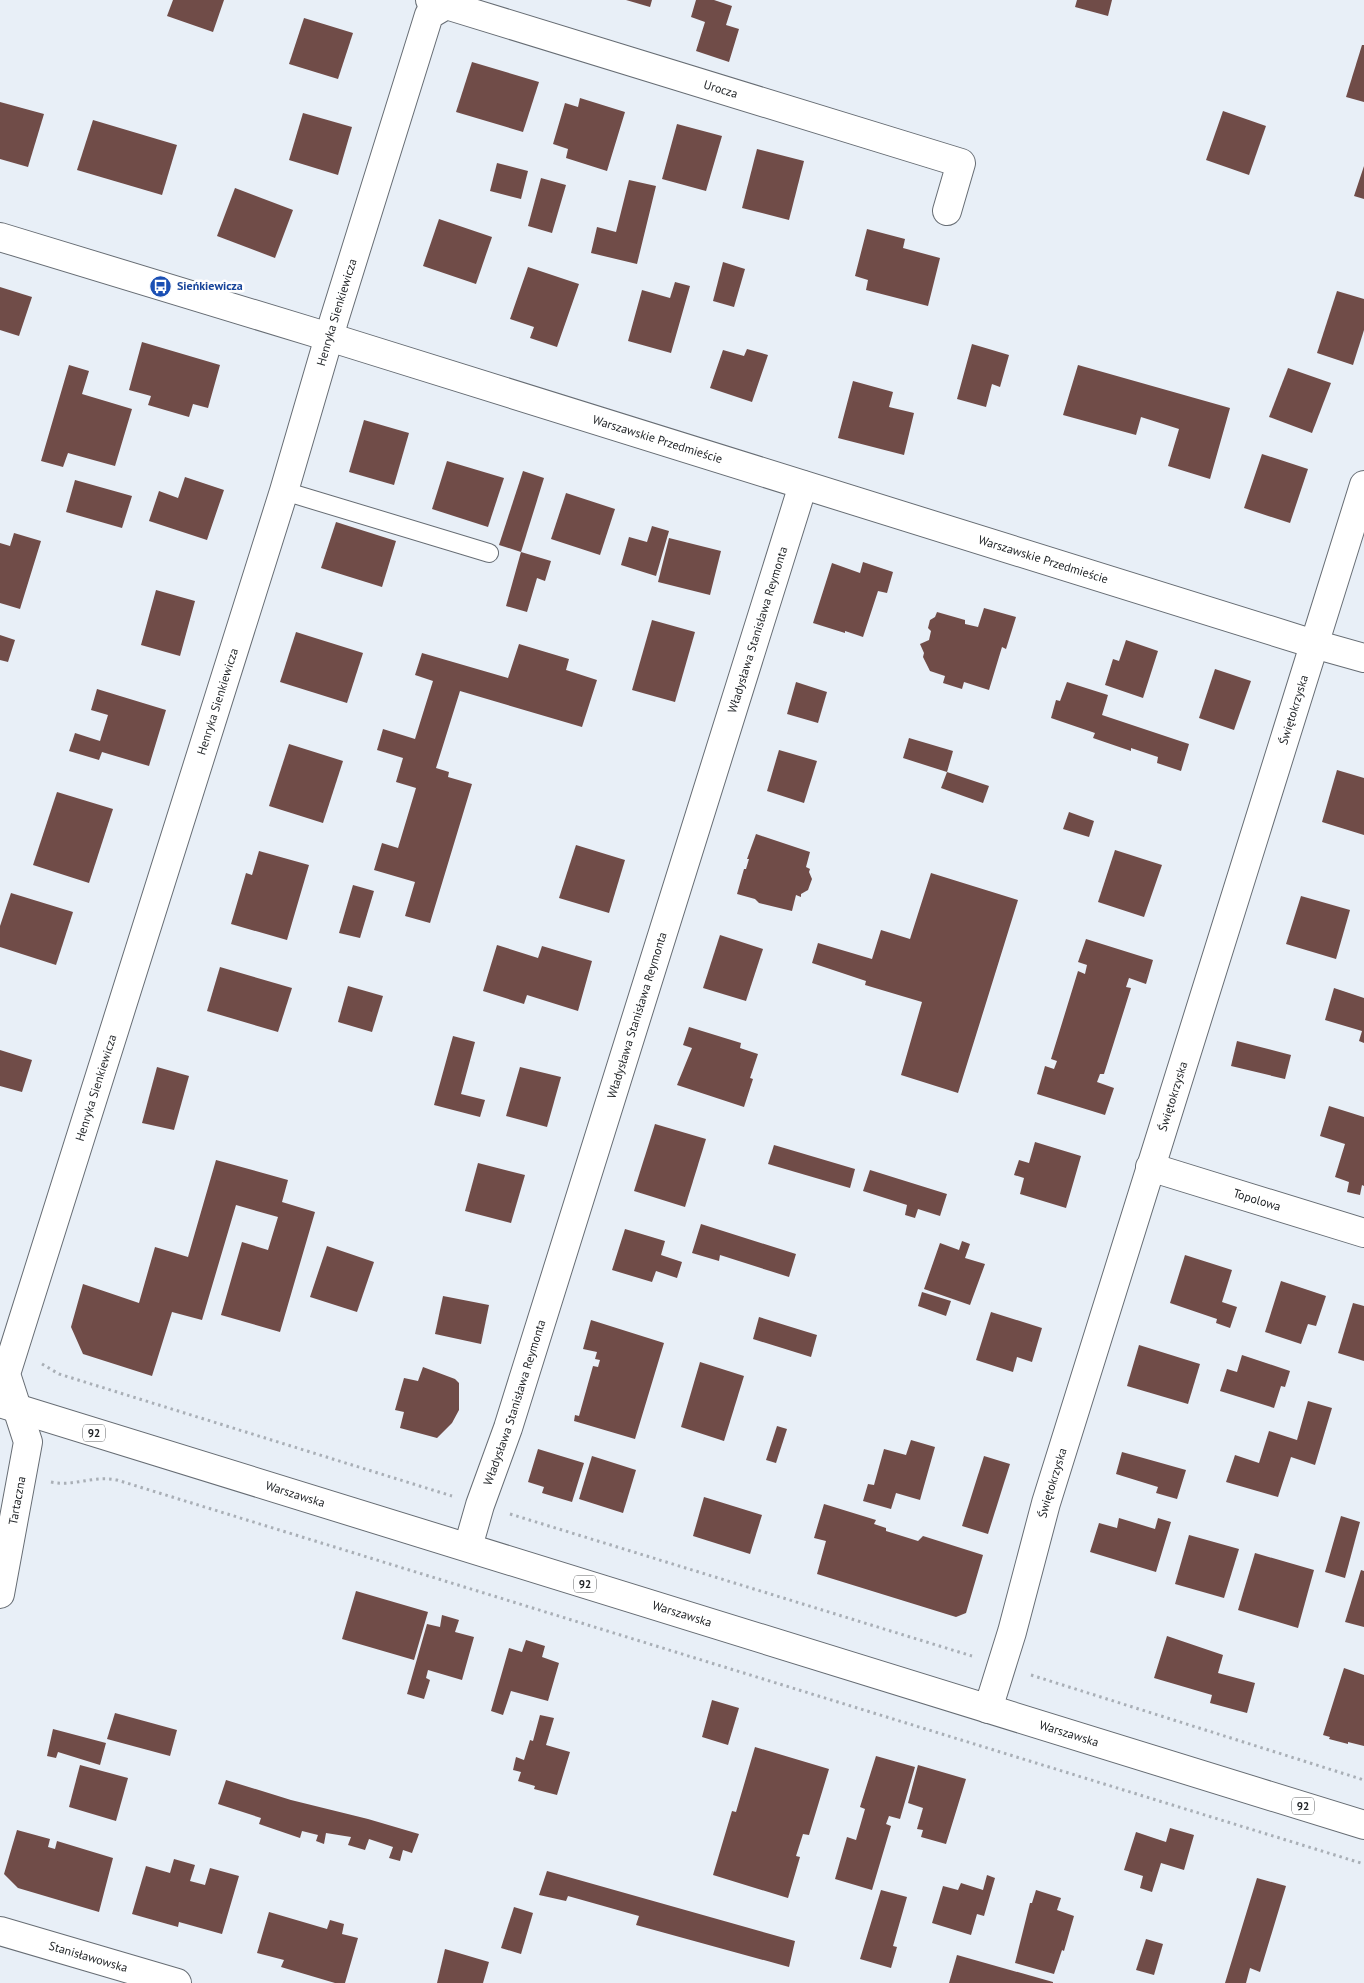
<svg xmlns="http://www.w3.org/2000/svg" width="1364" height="1983" viewBox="0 0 1364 1983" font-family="'PT Sans',sans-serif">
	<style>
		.building { fill: #704c48 }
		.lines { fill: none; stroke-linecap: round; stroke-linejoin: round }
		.lane-casing { stroke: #676d74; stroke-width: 20 }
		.street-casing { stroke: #676d74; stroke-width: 30 }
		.secondary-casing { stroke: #676d74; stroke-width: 30 }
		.primary-casing { stroke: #676d74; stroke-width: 30 }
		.path { stroke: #a9afb6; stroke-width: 3; stroke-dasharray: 2.5 4; stroke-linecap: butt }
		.lane { stroke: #fff; stroke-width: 18 }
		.street { stroke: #fff; stroke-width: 28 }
		.secondary { stroke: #fff; stroke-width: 28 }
		.primary { stroke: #fff; stroke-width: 28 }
		.labels { text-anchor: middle; stroke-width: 5; stroke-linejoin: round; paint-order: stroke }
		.shield { fill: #fff; stroke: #626466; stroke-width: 1 }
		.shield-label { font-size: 11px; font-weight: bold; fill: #1e2124 }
		.street-label { font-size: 12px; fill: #1e2124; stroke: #fff }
		.transit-label { font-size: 12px; font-weight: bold; fill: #164399; stroke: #fff; text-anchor: start }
	</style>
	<rect width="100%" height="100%" fill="#e8eff7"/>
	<!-- building -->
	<g class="building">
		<path d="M173 0H224L213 32 167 16Z"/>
		<path d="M626 0H652L650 7Z"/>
		<path d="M696 0H714L732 6 726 25 739 29 729 62 696 51 705 22 691 17Z"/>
		<path d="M1077 0H1112L1108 16 1075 7Z"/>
		<path d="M304 18 353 33 338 79 289 64Z"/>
		<path d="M1362 45H1364V102L1346 97Z"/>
		<path d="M472 62 539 82 523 132 456 112Z"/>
		<path d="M580 98 625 112 607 171 566 158 568 149 553 144 565 103 578 107Z"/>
		<path d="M0 102 44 114 28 167 0 159Z"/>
		<path d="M1223 111 1266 126 1249 175 1206 160Z"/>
		<path d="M303 113 352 127 338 175 289 160Z"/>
		<path d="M93 120 177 145 162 195 77 170Z"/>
		<path d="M677 124 722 136 706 191 662 179Z"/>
		<path d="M757 149 804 161 789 220 742 208Z"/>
		<path d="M497 163 528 171 521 199 490 191Z"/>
		<path d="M1364 166V199L1354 196Z"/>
		<path d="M541 178 566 185 552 233 528 226Z"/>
		<path d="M629 180 656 186 637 264 591 253 597 227 616 232Z"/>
		<path d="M235 188 293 210 275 258 217 236Z"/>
		<path d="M439 219 492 237 476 284 423 266Z"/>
		<path d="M867 229 905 239 903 248 940 258 928 306 866 290 868 280 855 276Z"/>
		<path d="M723 262 745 269 734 307 713 301Z"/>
		<path d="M528 267 579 284 557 347 530 338 534 327 510 319Z"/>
		<path d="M675 282 690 286 671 353 628 341 642 290 670 298Z"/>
		<path d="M0 287 32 297 19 336 0 330Z"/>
		<path d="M1337 291 1364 299V330L1353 365 1317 353Z"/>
		<path d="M142 342 220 365 208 408 193 404 189 417 148 405 151 396 129 390Z"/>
		<path d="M972 344 1009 355 1000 387 992 384 986 407 957 399Z"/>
		<path d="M747 349 768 355 752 402 710 388 723 350 744 356Z"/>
		<path d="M69 365 89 371 82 394 132 409 115 466 68 453 63 467 41 461Z"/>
		<path d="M1078 365 1230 408 1210 479 1168 466 1179 429 1141 417 1136 435 1063 415Z"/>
		<path d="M1288 368 1331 383 1312 433 1269 417Z"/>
		<path d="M853 381 893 392 889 407 914 413 904 455 838 438Z"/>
		<path d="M364 420 409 433 394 485 349 472Z"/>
		<path d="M1262 454 1308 469 1290 523 1244 508Z"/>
		<path d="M447 461 504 478 488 527 432 509Z"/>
		<path d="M523 471 544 478 521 552 499 545Z"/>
		<path d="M185 477 224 490 207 540 149 521 159 491 178 498Z"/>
		<path d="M75 480 132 496 122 528 66 512Z"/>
		<path d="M566 493 615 509 600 555 551 539Z"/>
		<path d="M336 522 396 541 382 587 321 568Z"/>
		<path d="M652 526 669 531 656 576 621 565 629 537 647 542Z"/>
		<path d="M14 533 41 541 20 609 0 603V543L10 546Z"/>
		<path d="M669 538 721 551 710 595 658 582Z"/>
		<path d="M521 552 551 561 545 581 537 578 527 612 506 606Z"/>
		<path d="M863 562 893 572 887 593 878 591 863 637 845 631V633L813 623 832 563 860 573Z"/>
		<path d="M156 590 195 601 180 656 141 645Z"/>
		<path d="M984 608 1016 617 1006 649 1002 647 989 690 964 682 962 689 943 683 945 676 930 671 923 657 924 653 920 644 929 640 931 631 928 628 930 620 935 617 937 612 965 620V624L978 627Z"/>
		<path d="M652 620 695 632 675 702 632 690Z"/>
		<path d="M296 632 363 653 347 703 280 682Z"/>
		<path d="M0 635 15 640 8 662 0 660Z"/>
		<path d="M1126 640 1158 651 1143 698 1105 685 1113 659 1119 661Z"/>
		<path d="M519 644 569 659 566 670 597 680 582 727 460 691 436 768 449 772 448 777 472 784 430 923 405 916 415 882 374 870 382 843 398 848 416 788 396 782 403 758 377 750 383 729 415 739 433 681 415 675 422 653 508 678Z"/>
		<path d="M1215 669 1251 681 1234 730 1199 718Z"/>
		<path d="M796 682 827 692 818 723 787 714Z"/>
		<path d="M1067 682 1108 695 1102 715 1189 744 1181 771 1157 763 1158 757 1131 748V751L1093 738 1095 733 1051 718 1056 700 1060 701Z"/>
		<path d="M97 689 166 710 149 766 102 752 99 760 69 751 75 733 100 741 108 715 91 710Z"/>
		<path d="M909 738 953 751 947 772 903 758Z"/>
		<path d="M289 744 343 761 323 823 269 806Z"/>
		<path d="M779 750 817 761 804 803 767 791Z"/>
		<path d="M1337 770 1364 778V835L1322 822Z"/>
		<path d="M947 772 989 786 983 803 941 788Z"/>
		<path d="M57 792 113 809 89 883 33 865Z"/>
		<path d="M1069 812 1094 821 1089 837 1063 829Z"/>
		<path d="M756 834 810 852 806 867 810 869 809 872 812 879 808 890 801 894V897L796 895 792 911 759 903 755 899 737 894 744 869H746L749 859H747Z"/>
		<path d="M576 845 625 860 609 913 559 898Z"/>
		<path d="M1115 850 1162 865 1144 917 1098 902Z"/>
		<path d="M259 851 309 865 287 940 231 924 246 873 252 875Z"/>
		<path d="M931 873 1018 900 958 1093 901 1075 922 1002 865 985 866 981 812 963 818 943 872 959 881 930 910 939Z"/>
		<path d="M353 885 374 891 360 938 339 933Z"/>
		<path d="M11 893 73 912 56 965 0 947V926Z"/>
		<path d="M1301 896 1350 910 1336 959 1286 944Z"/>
		<path d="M720 935 763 949 746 1001 703 988Z"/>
		<path d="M1086 939 1153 960 1146 984 1129 978 1126 987 1131 988 1104 1074H1100L1097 1082 1114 1088 1105 1115 1037 1094 1045 1066 1054 1069 1057 1061 1051 1059 1078 971 1085 974 1087 965 1078 962Z"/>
		<path d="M497 945 538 958 542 946 592 961 578 1011 527 995 524 1004 483 991Z"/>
		<path d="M220 967 292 988 278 1032 207 1011Z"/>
		<path d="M348 986 383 996 372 1032 338 1022Z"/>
		<path d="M1334 988 1364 998V1043L1359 1041 1362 1031 1325 1020Z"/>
		<path d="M689 1027 741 1043 740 1048 758 1054 750 1078 753 1079 744 1107 677 1085 692 1048 683 1045Z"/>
		<path d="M453 1036 475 1042 461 1094 485 1100 480 1117 434 1105Z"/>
		<path d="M1237 1041 1291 1055 1285 1079 1231 1066Z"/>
		<path d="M0 1050 32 1060 22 1092 0 1086Z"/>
		<path d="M157 1067 189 1076 174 1130 142 1123Z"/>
		<path d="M520 1067 561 1077 547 1127 506 1116Z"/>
		<path d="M1329 1106 1364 1117V1186L1362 1185 1360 1195 1347 1192 1349 1182 1335 1177 1345 1144 1320 1136Z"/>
		<path d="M655 1124 706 1139 685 1207 634 1191Z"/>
		<path d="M1035 1142 1081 1156 1066 1208 1020 1194 1024 1178 1014 1175 1019 1160 1029 1163Z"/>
		<path d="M774 1145 855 1169 850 1188 768 1164Z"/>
		<path d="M216 1160 288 1180 282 1202 315 1212 280 1332 221 1315 242 1242 268 1250 278 1217 236 1205 202 1320 172 1312 152 1376 83 1354 71 1327 83 1284 139 1303 155 1247 188 1257Z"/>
		<path d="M478 1163 525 1175 511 1223 465 1211Z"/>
		<path d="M870 1170 947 1194 940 1216 918 1209 915 1218 905 1215 907 1205 863 1191Z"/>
		<path d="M701 1224 796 1254 789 1277 720 1255 719 1261 692 1253Z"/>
		<path d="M625 1229 665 1241 661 1255 682 1262 677 1278 656 1271 652 1282 612 1270Z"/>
		<path d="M962 1241 970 1244 965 1258 985 1264 970 1305 924 1289 940 1243 959 1250Z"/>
		<path d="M327 1246 374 1262 357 1312 310 1297Z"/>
		<path d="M1185 1255 1232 1270 1222 1302 1237 1307 1230 1328 1216 1323 1217 1319 1170 1303Z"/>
		<path d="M1281 1281 1326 1296 1316 1326 1308 1324 1301 1344 1265 1332Z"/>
		<path d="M922 1292 951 1301 946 1316 918 1306Z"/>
		<path d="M443 1296 489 1305 481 1344 435 1334Z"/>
		<path d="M1353 1303 1364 1306V1361L1338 1353Z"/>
		<path d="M991 1312 1042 1328 1032 1362 1017 1357 1013 1372 976 1360Z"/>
		<path d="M759 1317 817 1335 811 1357 753 1339Z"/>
		<path d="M591 1320 664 1343 635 1439 574 1421 575 1415 579 1416 593 1366 598 1367 600 1360 595 1359 597 1352 583 1349Z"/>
		<path d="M1139 1345 1200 1364 1188 1404 1127 1386Z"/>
		<path d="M1242 1355 1290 1371 1285 1387 1281 1386 1274 1408 1220 1391 1227 1369 1237 1372Z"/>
		<path d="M700 1362 744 1376 724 1441 681 1427Z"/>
		<path d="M423 1367 455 1379 459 1383V1410L452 1423 437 1438 400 1428 404 1412 395 1410 404 1378 418 1381Z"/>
		<path d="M1308 1401 1332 1408 1315 1465 1291 1457 1278 1497 1226 1482 1235 1455 1259 1463 1269 1431 1297 1440Z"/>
		<path d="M777 1426 787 1429 776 1463 766 1460Z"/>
		<path d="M911 1440 935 1447 920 1500 896 1493 891 1509 863 1501 868 1484 874 1485 884 1449 906 1455Z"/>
		<path d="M538 1449 584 1463 572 1502 542 1493 544 1487 528 1482Z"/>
		<path d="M1122 1452 1186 1470 1177 1499 1156 1493 1158 1487 1116 1474Z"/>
		<path d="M592 1456 636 1470 623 1513 579 1499Z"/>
		<path d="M984 1456 1010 1464 988 1534 962 1526Z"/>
		<path d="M704 1497 762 1515 750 1554 693 1536Z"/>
		<path d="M824 1504 876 1520 874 1524 886 1528V1531L918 1541 923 1536 983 1555 966 1613 956 1617 817 1574 826 1541 814 1538Z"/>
		<path d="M1341 1516 1360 1522 1345 1578 1325 1572Z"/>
		<path d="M1119 1518 1155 1529 1158 1518 1171 1522 1156 1572 1090 1552 1099 1523 1117 1528Z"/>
		<path d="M1189 1535 1239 1549 1224 1598 1175 1584Z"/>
		<path d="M1255 1553 1314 1570 1298 1628 1238 1610Z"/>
		<path d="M1361 1570 1364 1571V1627L1345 1622Z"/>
		<path d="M356 1591 428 1612 414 1660 342 1639Z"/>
		<path d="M442 1615 459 1620 455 1632 474 1637 462 1680 428 1670 426 1678 430 1680 424 1699 407 1694 427 1624 440 1627Z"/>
		<path d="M1167 1636 1223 1655 1218 1673 1255 1683 1247 1713 1210 1703 1212 1695 1154 1678Z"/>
		<path d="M526 1640 545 1646 542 1657 559 1663 548 1701 511 1691 503 1715 491 1711 509 1648 522 1652Z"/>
		<path d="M1344 1668 1364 1675V1746L1348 1742V1744L1329 1739 1330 1737 1323 1735Z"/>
		<path d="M712 1700 739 1708 728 1745 702 1737Z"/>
		<path d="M115 1713 177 1730 170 1756 107 1739Z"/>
		<path d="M540 1715 554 1718 546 1745 570 1752 557 1795 534 1789 535 1786 518 1781 521 1772 513 1770 516 1757 524 1760 530 1740 533 1741Z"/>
		<path d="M53 1729 106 1743 100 1765 58 1752 56 1758 47 1756Z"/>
		<path d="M755 1747 829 1769 809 1835 803 1834 796 1856 800 1857 788 1898 713 1875 732 1811 736 1812Z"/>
		<path d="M876 1756 915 1767 900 1819 889 1816 886 1824 891 1826 872 1890 835 1879 847 1837 856 1840 865 1809 860 1807Z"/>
		<path d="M80 1765 128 1778 116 1821 69 1807Z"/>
		<path d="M918 1765 966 1779 946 1844 921 1837 923 1830 917 1829 923 1808 908 1803Z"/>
		<path d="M226 1780 291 1800 368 1819 419 1834 412 1853 403 1850 400 1861 389 1858 393 1847 369 1839 365 1850 348 1845 351 1837 326 1833 324 1844 316 1841 318 1835 302 1831 300 1838 259 1824 261 1818 218 1804Z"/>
		<path d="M1170 1828 1194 1835 1184 1870 1161 1863 1152 1892 1140 1888 1143 1876 1124 1870 1136 1832 1166 1842Z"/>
		<path d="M17 1830 50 1839 48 1847 55 1849 57 1841 113 1858 99 1912 18 1888 4 1874Z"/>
		<path d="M174 1859 195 1865 190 1881 205 1885 210 1868 239 1876 222 1934 179 1922 178 1927 132 1914 146 1866 170 1873Z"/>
		<path d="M547 1871 795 1941 789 1967 636 1925 639 1916 568 1896 566 1901 539 1895Z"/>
		<path d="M987 1875 995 1878 984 1916 977 1914 971 1935 932 1923 943 1886 958 1890 961 1883 983 1890Z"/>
		<path d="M1257 1878 1286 1886 1260 1972 1250 1968 1246 1983H1225Z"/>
		<path d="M881 1890 907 1897 893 1946 897 1947 891 1968 860 1959Z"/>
		<path d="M1036 1890 1061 1898 1057 1910 1074 1916 1064 1951 1062 1950 1054 1974 1015 1963 1030 1903H1032Z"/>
		<path d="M514 1907 533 1913 521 1954 501 1948Z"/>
		<path d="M269 1912 327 1929 330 1920 344 1924 342 1934 358 1938 345 1983H335L281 1967 284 1960 257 1953Z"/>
		<path d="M1146 1939 1163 1944 1154 1975 1136 1970Z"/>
		<path d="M445 1949 489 1962 483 1983H437Z"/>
		<path d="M957 1955 1053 1982V1983H949Z"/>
	</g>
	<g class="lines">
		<defs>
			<path id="lane" d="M284 491 489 553"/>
			<g id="street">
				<path id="s1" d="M430 0 961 163 947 211"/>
				<path id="s2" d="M1150 1167 1364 1233"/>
				<path id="s3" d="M468 1547 480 1505 508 1428 803 485"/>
				<path id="s4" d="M0 1594 28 1442 6 1374 284 491 334 320 429 15 446 5 447 0"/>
				<path id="s5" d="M988 1709 1012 1632 1046 1503 1364 485"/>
				<path id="s6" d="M0 1931 177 1983"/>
			</g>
			<g id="secondary">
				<path id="s7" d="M0 237 329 337 1314 644 1364 658"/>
			</g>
			<g id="primary">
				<path id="s8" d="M0 1403 1364 1825"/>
			</g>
		</defs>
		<!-- lane casing -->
		<use href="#lane" class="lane-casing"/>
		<!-- street casing -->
		<use href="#street" class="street-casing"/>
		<!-- secondary casing -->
		<use href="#secondary" class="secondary-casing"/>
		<!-- primary casing -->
		<use href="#primary" class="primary-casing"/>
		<!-- path -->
		<g class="path">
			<path d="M42 1364 59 1374 452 1496"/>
			<path d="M51 1482C74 1487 93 1475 117 1480L1364 1864"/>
			<path d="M510 1514 972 1656"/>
			<path d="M1031 1675 1364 1780"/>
		</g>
		<!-- lane -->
		<use href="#lane" class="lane"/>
		<!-- street -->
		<use href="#street" class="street"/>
		<!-- secondary -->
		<use href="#secondary" class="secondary"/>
		<!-- primary -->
		<use href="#primary" class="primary"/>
	</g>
	<!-- icons -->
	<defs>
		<symbol id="bus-disc" viewBox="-11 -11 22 22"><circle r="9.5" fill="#1a4fb4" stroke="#fff"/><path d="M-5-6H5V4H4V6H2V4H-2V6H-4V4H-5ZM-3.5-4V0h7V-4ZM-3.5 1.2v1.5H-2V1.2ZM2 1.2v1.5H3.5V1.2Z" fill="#fff"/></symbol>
	</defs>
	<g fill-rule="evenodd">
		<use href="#bus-disc" x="148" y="274" width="25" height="25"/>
	</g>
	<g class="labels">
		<!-- shield labels -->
		<g class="shield">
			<rect x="83" y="1424.5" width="22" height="17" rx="4"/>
			<rect x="574" y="1575.5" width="22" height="17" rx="4"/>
			<rect x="1292" y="1797.5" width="22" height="17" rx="4"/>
		</g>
		<g class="shield-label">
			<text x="94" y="1437">92</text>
			<text x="585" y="1588">92</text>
			<text x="1303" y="1810">92</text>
		</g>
		<!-- street labels -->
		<g class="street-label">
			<text dy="4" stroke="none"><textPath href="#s1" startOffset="304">Urocza</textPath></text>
			<text dy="4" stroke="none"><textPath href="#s4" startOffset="1338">Henryka Sienkiewicza</textPath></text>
			<text dy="4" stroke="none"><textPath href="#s7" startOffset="688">Warszawskie Przedmieście</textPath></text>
			<text dy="4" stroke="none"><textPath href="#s7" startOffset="1092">Warszawskie Przedmieście</textPath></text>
			<text dy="4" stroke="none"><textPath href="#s3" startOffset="962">Władysława Stanisława Reymonta</textPath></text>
			<text dy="4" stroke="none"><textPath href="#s4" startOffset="931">Henryka Sienkiewicza</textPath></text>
			<text dy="4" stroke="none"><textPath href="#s5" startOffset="1045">Świętokrzyska</textPath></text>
			<text dy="4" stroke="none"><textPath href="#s3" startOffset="558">Władysława Stanisława Reymonta</textPath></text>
			<text dy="4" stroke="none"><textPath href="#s4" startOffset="526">Henryka Sienkiewicza</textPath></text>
			<text dy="4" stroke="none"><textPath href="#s5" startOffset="640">Świętokrzyska</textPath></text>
			<text dy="4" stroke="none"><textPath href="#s2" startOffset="112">Topolowa</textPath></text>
			<text dy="4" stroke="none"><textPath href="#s3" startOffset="152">Władysława Stanisława Reymonta</textPath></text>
			<text dy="4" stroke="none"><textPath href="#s5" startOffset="235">Świętokrzyska</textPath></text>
			<text dy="4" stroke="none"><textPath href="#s8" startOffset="309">Warszawska</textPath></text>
			<text dy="4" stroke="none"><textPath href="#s4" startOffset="95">Tartaczna</textPath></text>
			<text dy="4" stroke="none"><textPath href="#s8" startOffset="714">Warszawska</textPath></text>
			<text dy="4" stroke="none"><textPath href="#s8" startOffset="1119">Warszawska</textPath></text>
			<text dy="4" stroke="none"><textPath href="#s6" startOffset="92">Stanisławowska</textPath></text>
		</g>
		<!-- transit labels -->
		<g class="transit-label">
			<text x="177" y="290">Sieńkiewicza</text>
		</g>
	</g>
</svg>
